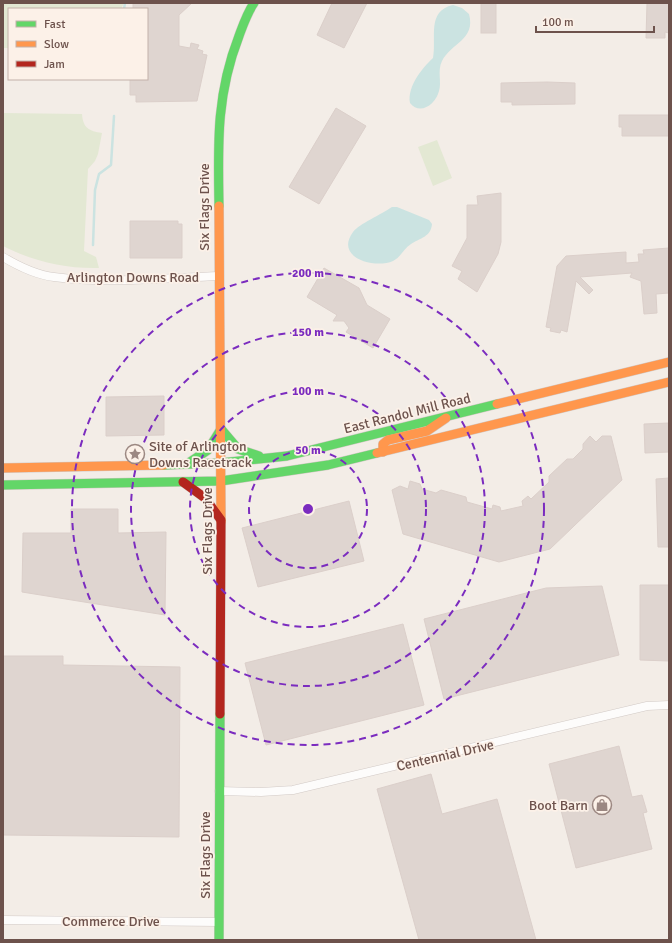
<svg xmlns="http://www.w3.org/2000/svg" width="672" height="943" viewBox="0 0 672 943" font-family="Signika,sans-serif">
	<style>
		.green { fill: #e3e8d3 }
		.water { fill: #cbe3e1 }
		.lines { fill: none; stroke-linecap: round; stroke-linejoin: round }
		.stream { stroke: #cbe3e1; stroke-width: 2.5 }
		.building { fill: #dfd5d0; stroke: #dbcfca }
		.street-casing { stroke: #d2cac6; stroke-width: 9 }
		.fast-casing { stroke: #d2c8c4; stroke-width: 10 }
		.slow-casing { stroke: #d2c8c4; stroke-width: 10 }
		.jam-casing { stroke: #d2c8c4; stroke-width: 10 }
		.street { stroke: #fdfcfb; stroke-width: 8 }
		.fast { stroke: #63d668; stroke-width: 9 }
		.slow { stroke: #ff974d; stroke-width: 9 }
		.jam { stroke: #b3261e; stroke-width: 9 }
		.ring { fill: none; stroke: #7b2cbf; stroke-width: 2; stroke-dasharray: 7 5 }
		.labels { text-anchor: middle; stroke-width: 3.5; stroke-linejoin: round; paint-order: stroke }
		.street-label { font-size: 14px; fill: #6d524c; stroke: #fcf1e8 }
		.poi-label { font-size: 14px; fill: #6d524c; stroke: #fcf1e8; text-anchor: start }
		.centre { fill: #7b2cbf; stroke: #fcf1e8; stroke-width: 2 }
		.ring-label { font-size: 12px; text-anchor: middle; font-weight: bold; fill: #7b2cbf; stroke: #fcf1e8; stroke-width: 3.5; stroke-linejoin: round; paint-order: stroke }
	</style>
	<rect width="100%" height="100%" fill="#f3ede7"/>
	<!-- green -->
	<g class="green">
		<path d="M3 3H124L121 9H9V48H3Z"/>
		<path d="M3 113 82 114C83 128 89 131 102 133L98 154 95 161 88 169 84 251 96 257 99 268C66 269 32 261 3 246Z"/>
		<path d="M437 140 452 178 433 186 418 147Z"/>
	</g>
	<!-- water -->
	<g class="water">
		<path d="M453 5 462 8 469 14C476 40 451 43 442 61 437 71 442 82 439 91 436 104 420 116 410 103 407 87 422 68 433 58 437 38 426 11 453 5Z"/>
		<path d="M392 207H397L429 220 432 224C431 237 420 238 411 244 404 248 401 257 393 261 375 269 334 258 353 232 359 224 382 214 392 207Z"/>
	</g>
	<g class="lines">
		<!-- stream -->
		<g class="stream">
			<path d="M124 9 125 3"/>
			<path d="M93 245 95 190 99 174 111 165 114 116"/>
		</g>
	</g>
	<!-- building -->
	<g class="building">
		<path d="M133 3H192L179 15V46L190 48 191 43 199 45 197 49 203 51 202 54 207 55 197 101 136 102V95H130V79H147V9H133Z"/>
		<path d="M332 3H367L344 48 317 35Z"/>
		<rect x="481" y="3" width="15" height="30"/>
		<path d="M647 3H669V33L665 32V38H646Z"/>
		<path d="M547 82 575 83V104L512 105V102H501V83Z"/>
		<path d="M336 108 366 126 319 204 289 187Z"/>
		<path d="M619 115H669V136H622V127H619Z"/>
		<path d="M501 193V242L498 254 477 292 458 279 462 271 452 266 467 238V205H478L477 196Z"/>
		<path d="M130 221H178V224H182V258H130Z"/>
		<path d="M669 248V293L656 294 657 313 644 314 641 281 630 277 632 273 580 277 593 290 589 294 576 281 567 332 561 330 560 333 550 331 551 328 546 327 557 266 566 256 626 252V263L639 262 638 254H644L643 250Z"/>
		<path d="M324 268 359 288 367 305 390 319 373 348 346 332 349 328 344 321H333L337 315 307 297Z"/>
		<path d="M164 396V435L106 436V397Z"/>
		<path d="M669 423V452L645 453 644 424Z"/>
		<path d="M590 436 596 442 602 436H611L622 480 550 549 499 562 403 534 392 490 400 486 408 489 410 481 420 484 422 489 436 493 441 490 466 497 467 502 492 509 493 505 500 507 501 511 523 506 522 501 528 496 531 499 549 482V476L567 459H573L583 449V444Z"/>
		<path d="M669 478V547H658L656 479Z"/>
		<path d="M349 501 364 561 258 587 242 528Z"/>
		<path d="M71 509H118V533L166 532 165 615 22 592 23 533H71Z"/>
		<path d="M640 585H669V661L640 660Z"/>
		<path d="M602 586 619 655 444 699 424 619 546 588Z"/>
		<path d="M403 624 424 705 266 745 245 663Z"/>
		<path d="M3 656H63V665L180 667 179 837 3 835Z"/>
		<path d="M619 746 632 797 642 795 647 812 643 813 652 849 576 868 549 764Z"/>
		<path d="M431 774 442 814 497 799 536 940H419L377 789Z"/>
	</g>
	<g class="lines">
		<defs>
			<g id="street">
				<path d="M3 257C18 266 37 275 54 277 108 284 165 278 219 276"/>
				<path d="M219 791 261 792 293 790 647 706 669 705"/>
				<path d="M3 920 219 922"/>
			</g>
			<g id="fast">
				<path d="M219 206C218 144 216 95 239 36 243 25 247 13 254 3"/>
				<path d="M187 464 208 450 221 429 238 449 259 456"/>
				<path d="M164 465 220 463 287 456 497 404"/>
				<path d="M3 485 221 481 328 465 377 453"/>
				<path d="M219 940 220 714"/>
			</g>
			<g id="slow">
				<path d="M219 206 221 522"/>
				<path d="M497 404 669 362"/>
				<path d="M383 452V444L388 440 427 431 446 418"/>
				<path d="M377 453 669 382"/>
				<path d="M3 468 164 465"/>
			</g>
			<g id="jam">
				<path d="M183 482 205 498 221 520"/>
				<path d="M220 714 221 522"/>
			</g>
		</defs>
		<!-- street casing -->
		<use href="#street" class="street-casing"/>
		<!-- fast casing -->
		<use href="#fast" class="fast-casing"/>
		<!-- slow casing -->
		<use href="#slow" class="slow-casing"/>
		<!-- jam casing -->
		<use href="#jam" class="jam-casing"/>
		<!-- street -->
		<use href="#street" class="street"/>
		<!-- fast -->
		<use href="#fast" class="fast"/>
		<!-- slow -->
		<use href="#slow" class="slow"/>
		<!-- jam -->
		<use href="#jam" class="jam"/>
	</g>
	<!-- distance rings -->
	<g class="ring">
		<circle cx="308" cy="509" r="59"/>
		<circle cx="308" cy="509" r="118"/>
		<circle cx="308" cy="509" r="177"/>
		<circle cx="308" cy="509" r="236"/>
	</g>
	<!-- icons -->
	<defs>
		<symbol id="sight-ring" viewBox="-11 -11 22 22"><circle r="9.5" fill="#fcf1e8" stroke="#9c8882" stroke-width="1.5"/><path d="M0-6L1.8-2.2L6-1.7L2.9 1.2L3.7 5.4L0 3.3L-3.7 5.4L-2.9 1.2L-6-1.7L-1.8-2.2Z" fill="#9c8882"/></symbol>
		<symbol id="shop-ring" viewBox="-11 -11 22 22"><circle r="9.5" fill="#fcf1e8" stroke="#9c8882" stroke-width="1.5"/><path d="M-5-2.5h2.3a2.7 3.5 0 0 1 5.4 0H5L5.5 6h-11ZM-1.5-2.5h3a1.5 2.3 0 0 0-3 0Z" fill="#9c8882"/></symbol>
	</defs>
	<g fill-rule="evenodd">
		<use href="#sight-ring" x="124" y="443" width="22" height="22"/>
		<use href="#shop-ring" x="591" y="794" width="22" height="22"/>
	</g>
	<g class="labels">
		<!-- street labels -->
		<g class="street-label">
			<text transform="translate(204 207) rotate(-90)" y="5">Six Flags Drive</text>
			<text x="133" y="282">Arlington Downs Road</text>
			<text transform="translate(407 413) rotate(-14)" y="5">East Randol Mill Road</text>
			<text transform="translate(207 531) rotate(-90)" y="5">Six Flags Drive</text>
			<text transform="translate(445 755) rotate(-13)" y="5">Centennial Drive</text>
			<text transform="translate(205 855) rotate(-90)" y="5">Six Flags Drive</text>
			<text x="111" y="926">Commerce Drive</text>
		</g>
		<!-- poi labels -->
		<g class="poi-label">
			<text x="149" y="451">Site of Arlington<tspan x="149" dy="16">Downs Racetrack</tspan></text>
			<text x="588" y="810" text-anchor="end">Boot Barn</text>
		</g>
	</g>
	<circle cx="308" cy="509" r="6" class="centre"/>
	<g class="ring-label">
		<text x="308" y="277">200 m</text>
		<text x="308" y="336">150 m</text>
		<text x="308" y="395">100 m</text>
		<text x="308" y="454">50 m</text>
	</g>
	<!-- border -->
	<rect width="672" height="943" fill="none" stroke="#6d524c" stroke-width="8"/>
	<!-- legend -->
	<rect x="8" y="8" width="140" height="72" fill="#fcf1e8" stroke="#c3b1aa"/>
	<rect x="16" y="21" width="20" height="6" fill="#63d668" stroke="#c3b1aa"/>
	<text x="44" y="28" font-size="12" fill="#6d524c">Fast</text>
	<rect x="16" y="41" width="20" height="6" fill="#ff974d" stroke="#c3b1aa"/>
	<text x="44" y="48" font-size="12" fill="#6d524c">Slow</text>
	<rect x="16" y="61" width="20" height="6" fill="#b3261e" stroke="#c3b1aa"/>
	<text x="44" y="68" font-size="12" fill="#6d524c">Jam</text>
	<!-- scale -->
	<path d="M536 26v6h118v-6" fill="none" stroke="#6d524c" stroke-width="2"/>
	<text x="542" y="26" font-size="12" fill="#6d524c" stroke="#fcf1e8" stroke-width="3" paint-order="stroke">100 m</text>
</svg>
